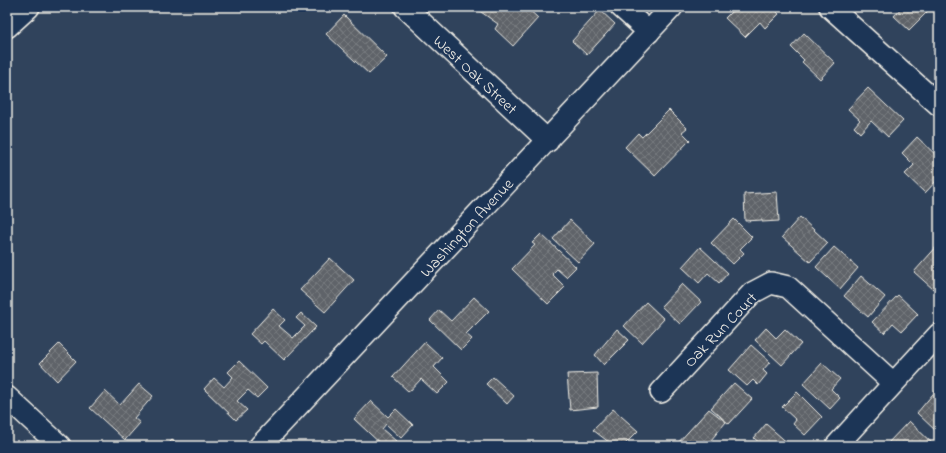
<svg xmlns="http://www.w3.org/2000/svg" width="946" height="453" viewBox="0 0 946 453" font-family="'Indie Flower',sans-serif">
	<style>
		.building { fill: url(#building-cross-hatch); stroke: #f4f1e8 }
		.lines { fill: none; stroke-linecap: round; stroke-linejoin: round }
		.minor-casing { stroke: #f4f1e8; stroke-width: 24 }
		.minor { stroke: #1d3557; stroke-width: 21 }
		.labels { text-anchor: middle; stroke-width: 3; stroke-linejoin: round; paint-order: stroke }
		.street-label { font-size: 16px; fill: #f4f1e8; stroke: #1d3557 }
	</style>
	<defs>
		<pattern id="building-cross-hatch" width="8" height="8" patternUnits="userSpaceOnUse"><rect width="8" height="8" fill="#5e6369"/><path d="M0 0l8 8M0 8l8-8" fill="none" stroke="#767a7e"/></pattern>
	</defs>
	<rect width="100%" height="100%" fill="#30435c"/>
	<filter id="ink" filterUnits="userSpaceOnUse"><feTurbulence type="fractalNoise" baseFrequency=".025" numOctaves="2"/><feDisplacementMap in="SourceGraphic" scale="8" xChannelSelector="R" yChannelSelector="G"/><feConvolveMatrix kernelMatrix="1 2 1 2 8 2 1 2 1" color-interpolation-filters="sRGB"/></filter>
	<g filter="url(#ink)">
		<!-- building -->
		<g class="building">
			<path d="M474 7H526L538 18 513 46 495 29 498 24Z"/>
			<path d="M736 7H772L779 14 765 28 760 22 745 37 725 18Z"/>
			<path d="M902 7H921L927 12 909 30 894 16Z"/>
			<path d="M600 10 615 24 587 55 572 41Z"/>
			<path d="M344 15 387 57 369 74 326 34Z"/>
			<path d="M804 33 835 63 820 79 802 62 804 60 791 47Z"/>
			<path d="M939 44V56L933 50Z"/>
			<path d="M868 88 903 121 888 137 871 121 860 133 854 127 860 120 848 109Z"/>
			<path d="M669 110 687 128 682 132 690 140 655 176 625 147 638 133 642 137Z"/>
			<path d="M917 137 939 158V178L925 193 905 174 914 165 902 153Z"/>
			<path d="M777 192 779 221 762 222V220L745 221 744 194Z"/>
			<path d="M800 217 828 243 810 262 782 237Z"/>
			<path d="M734 219 752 237 740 249 744 253 733 264 711 243Z"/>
			<path d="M570 220 595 244 578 262 553 239Z"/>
			<path d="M541 234 576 267 566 277 557 269 552 274 565 287 548 304 512 269 535 245 532 243Z"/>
			<path d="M939 244V283L933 289 914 272Z"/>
			<path d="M700 247 728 273 719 283 708 273 699 283 682 267Z"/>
			<path d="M834 247 858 268 840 289 816 267Z"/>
			<path d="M330 258 354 280 325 312 300 290Z"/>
			<path d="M861 276 885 297 868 317 844 296Z"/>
			<path d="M682 284 701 302 680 324 661 306Z"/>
			<path d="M898 295 918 314 902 331 893 323 884 333 872 322Z"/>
			<path d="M474 297 489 311 466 334 472 339 461 350 430 320 439 310 451 321Z"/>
			<path d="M646 302 664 319 642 343 624 326Z"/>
			<path d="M273 309 285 320 279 326 293 338 305 326 296 318 301 313 316 327 284 360 264 341 261 344 250 334Z"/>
			<path d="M766 328 776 338 785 329 801 344 782 365 755 340Z"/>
			<path d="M617 329 629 340 604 365 595 355Z"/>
			<path d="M425 342 442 358 434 367 449 382 437 394 421 379 409 392 393 377Z"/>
			<path d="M59 344 76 361 57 381 40 363Z"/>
			<path d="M751 345 770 362 763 370 767 374 758 385 753 380 747 386 729 370Z"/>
			<path d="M239 361 267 388 257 398 248 390 237 401 247 410 236 420 204 389 214 378 224 387 233 377 228 372Z"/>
			<path d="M822 363 840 379 831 389 840 398 830 409 803 384Z"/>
			<path d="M597 373 598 407 570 410 567 374Z"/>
			<path d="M493 377 514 396 507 404 486 384Z"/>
			<path d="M734 383 752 399 729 424 711 408Z"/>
			<path d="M139 384 153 396 134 418 140 423 125 440 90 408 105 391 120 405Z"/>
			<path d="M938 388 939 430 937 432 917 413Z"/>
			<path d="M797 392 822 417 805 435 793 424 796 420 782 407Z"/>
			<path d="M371 401 388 417 396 409 413 425 401 438 386 424 382 429 396 441 391 446H383L354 419Z"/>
			<path d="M613 409 638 431 623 446H614L593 430Z"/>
			<path d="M709 409 726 422 706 446H678L677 444Z"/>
			<path d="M909 421 935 446H889L887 444Z"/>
			<path d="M766 424 791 446H763L754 438Z"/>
			<path d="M329 439 337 446H323Z"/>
			<path d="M172 440 179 446H166Z"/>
		</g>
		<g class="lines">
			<defs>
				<g id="minor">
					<path d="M405 7 548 141"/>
					<path d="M621 7 649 32"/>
					<path d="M830 7 939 105"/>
					<path d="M7 27 29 7"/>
					<path d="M661 392 752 293 771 283 788 287 893 383"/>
					<path d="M7 397 60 446"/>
					<path d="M260 446 672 7"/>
					<path d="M836 446 939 334"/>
				</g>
			</defs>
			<!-- minor casing -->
			<use href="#minor" class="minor-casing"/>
			<!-- minor -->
			<use href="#minor" class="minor"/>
		</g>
	</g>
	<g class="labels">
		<!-- street labels -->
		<g class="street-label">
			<text transform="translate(476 74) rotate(43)" y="6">West Oak Street</text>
			<text transform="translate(466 227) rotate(-47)" y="6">Washington Avenue</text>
			<text transform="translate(720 329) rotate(-46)" y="6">Oak Run Court</text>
		</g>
	</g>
	<!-- margin -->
	<rect width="946" height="453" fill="none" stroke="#1d3557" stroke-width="24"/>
	<rect x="12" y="12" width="922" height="429" fill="none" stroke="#f4f1e8" stroke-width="1.5" filter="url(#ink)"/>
</svg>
